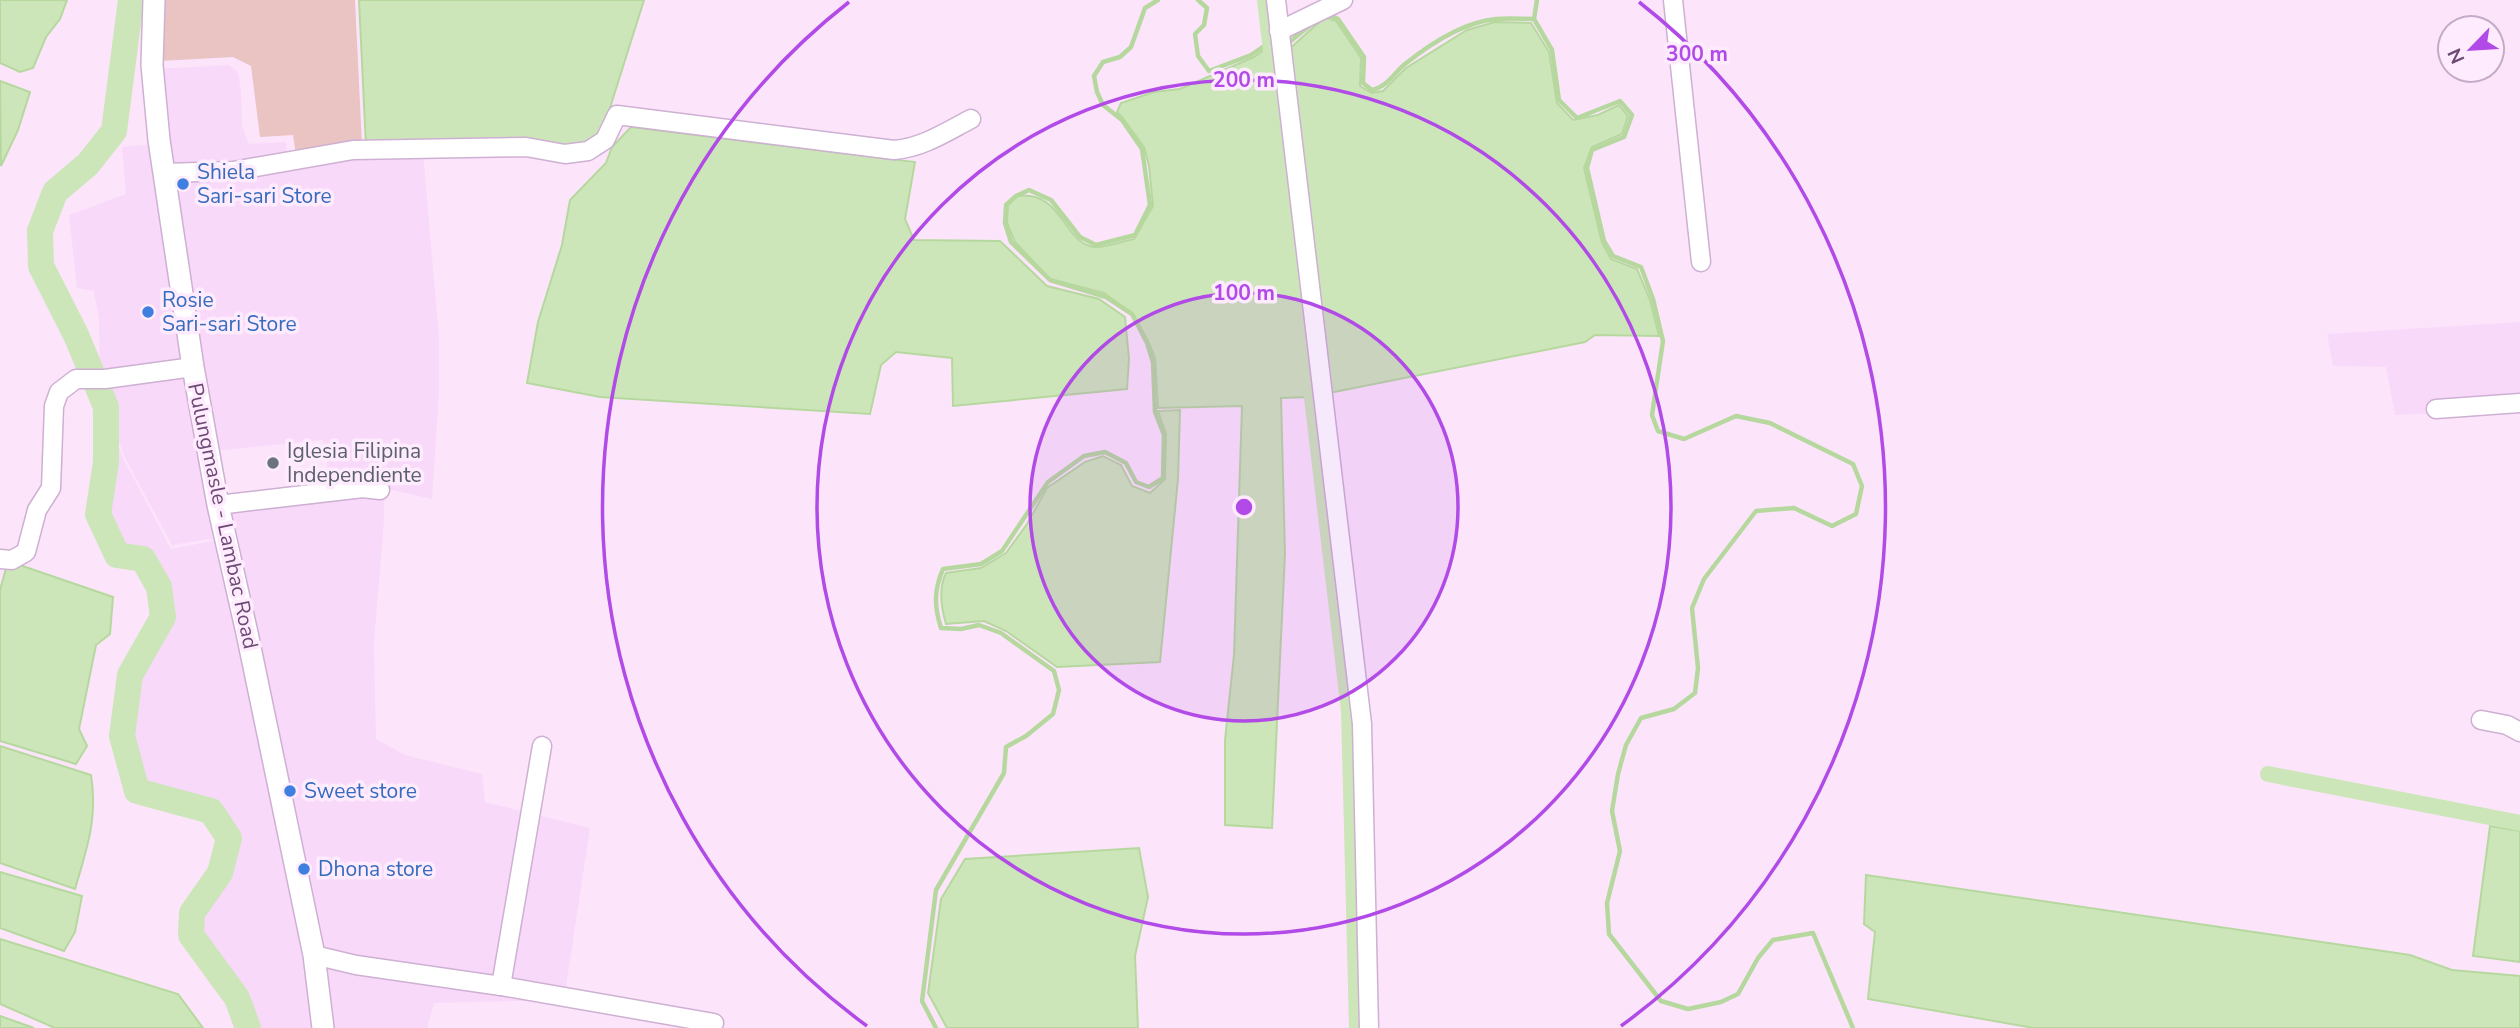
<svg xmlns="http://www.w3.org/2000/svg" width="2520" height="1028" viewBox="0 0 2520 1028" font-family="'Nunito Sans',sans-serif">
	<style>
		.residential { fill: #f9d9f9 }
		.green { fill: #eac4c3 }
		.water { fill: #cce6b9; stroke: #b6d89f; stroke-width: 2 }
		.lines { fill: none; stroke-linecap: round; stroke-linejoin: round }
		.stream { stroke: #b6d89f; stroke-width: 4.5 }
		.canal { stroke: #cce6b9; stroke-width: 16 }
		.river { stroke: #cce6b9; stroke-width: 26 }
		.minor-casing { stroke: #ceb0d3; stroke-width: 21 }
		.tertiary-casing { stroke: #ceb0d3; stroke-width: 24 }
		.minor { stroke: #fff; stroke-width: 18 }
		.tertiary { stroke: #fff; stroke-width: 21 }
		.ring { fill: none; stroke: #b14ae6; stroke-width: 3.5 }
		.shop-dot { fill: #3f7fe0; stroke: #ffebfe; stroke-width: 2.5 }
		.worship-dot { fill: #6b7280; stroke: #ffebfe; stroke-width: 2.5 }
		.labels { text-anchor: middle; stroke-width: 7; stroke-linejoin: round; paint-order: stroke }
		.shop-label { font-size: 21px; fill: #366cbe; stroke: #ffebfe; text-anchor: start }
		.worship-label { font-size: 21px; fill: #5b616d; stroke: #ffebfe; text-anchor: start }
		.street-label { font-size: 21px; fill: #6c4a75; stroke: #ffebfe }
		.centre { fill: #b14ae6; stroke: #ffebfe; stroke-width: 3.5 }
		.ring-label { font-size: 21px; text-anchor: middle; font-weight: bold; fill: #b14ae6; stroke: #ffebfe; stroke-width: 7; stroke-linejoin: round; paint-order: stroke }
	</style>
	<rect width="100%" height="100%" fill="#fce5fb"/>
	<!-- residential -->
	<g class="residential">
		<path d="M229 65 238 72 241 91 242 126 249 144 286 142 287 158 167 170 156 69Z"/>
		<path d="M153 144 217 538 172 545 124 456 107 406 100 378 99 320 94 291 77 288 69 215 126 194 122 147Z"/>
		<path d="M423 152 439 338V394L432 499 365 484 331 488 323 440 214 451 168 178 354 155Z"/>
		<path d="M2520 322V409L2395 415 2386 367 2333 366 2327 334Z"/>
		<path d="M107 414 122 456 171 549 222 539 280 809 316 1028H251L239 997 194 935V914L223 875 232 837 211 808 139 789 126 735 133 676 166 615 161 583 142 556 118 552 101 513 110 455Z"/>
		<path d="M384 495V521L374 642 376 739 405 755 482 774 485 802 590 828 564 1000 434 1003 427 1028H327L221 507Z"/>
	</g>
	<!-- green -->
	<path class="green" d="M159 0H355L362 145 296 155 293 135 260 137 251 66 233 57 160 61Z"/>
	<!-- water -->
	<g class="water">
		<path d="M0 0H67L60 19 46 37 33 68 20 72 0 63Z"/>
		<path d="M359 0H644L609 111 598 138 587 147 366 146Z"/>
		<path d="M1325 17 1336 21 1361 58 1360 86 1372 93 1383 91 1406 68 1467 30 1495 22 1531 23 1549 52 1557 103 1573 120 1598 115 1619 105 1628 116 1622 134 1592 147 1584 168 1602 243 1611 259 1637 269 1650 300 1659 336 1595 335 1585 342 1329 393 1286 52Z"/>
		<path d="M1268 47 1310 397 1281 398 1285 553 1272 828 1225 825V740L1234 655 1242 406 1158 408 1155 358 1149 343 1134 315 1104 293 1050 279 1015 242 1007 223 1008 206 1016 196C1064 189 1063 246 1096 247 1108 247 1123 241 1134 239L1153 206 1149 166 1144 147 1122 117 1117 112 1121 103 1154 92 1180 89 1254 57Z"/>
		<path d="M0 81 30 92 18 130 1 166Z"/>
		<path d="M631 127 915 162 905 219 914 240 1000 241 1047 286 1099 299 1125 317 1129 359 1127 389 953 406 952 358 896 352 881 365 870 414 600 397 527 383 538 322 562 245 570 200 606 163 612 147Z"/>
		<path d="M1180 410 1178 479 1160 662 1057 667 1006 631 984 621 946 624C941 607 938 589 946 573L981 568 1006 553 1027 524 1047 488 1085 462 1103 456 1121 465 1132 486 1150 493 1165 479 1166 434 1158 411Z"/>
		<path d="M8 561 113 597 110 634 96 645 79 729 87 746 76 764 0 741V590Z"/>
		<path d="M0 746 91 775C98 818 87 848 75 889L0 863Z"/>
		<path d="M2490 826 2520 831V962L2473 956Z"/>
		<path d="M1139 848 1148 897 1135 956 1138 1028H947L928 993 941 899 965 859Z"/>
		<path d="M0 872 82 896 75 932 64 951 0 928Z"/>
		<path d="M1866 875 2410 955 2452 970 2520 976V1028H2034L1868 999 1875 932 1864 924Z"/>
		<path d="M0 939 178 994 203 1028H55L0 1004Z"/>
		<path d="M0 1016 34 1028H0Z"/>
	</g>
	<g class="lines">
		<!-- stream -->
		<g class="stream">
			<path d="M1198 0 1207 8 1204 25 1195 34 1198 56 1209 71 1251 55 1270 42 1276 44"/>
			<path d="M1537 0 1534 19 1552 50 1559 100 1577 118 1620 101 1632 115 1624 137 1592 150 1587 168 1604 241 1613 256 1641 267 1653 299 1663 341 1652 415 1658 431 1684 439 1736 416 1770 423 1853 464 1862 486 1856 514 1832 526 1794 508 1756 511 1704 579 1692 608 1698 668 1695 693 1674 709 1641 718 1626 745 1618 774 1612 811 1620 851 1607 903 1609 934 1661 1001 1688 1009 1721 1002 1738 994 1758 958 1773 940 1813 933 1853 1028"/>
			<path d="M1328 14 1338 19 1364 57 1363 83 1372 90C1387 87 1394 73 1405 64 1430 44 1464 22 1496 19 1508 18 1522 19 1534 19"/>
			<path d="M1287 44 1313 23"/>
			<path d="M936 1028 922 1001 936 890 1004 773 1006 747 1026 736 1053 714 1059 690 1054 671 1001 633 979 625 961 629 941 628C934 606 934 590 943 569L981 564 1002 551 1048 482 1084 456 1105 452 1126 463 1136 482 1149 487 1163 478 1164 435 1155 412 1153 362 1147 343 1132 314 1106 297 1050 280 1011 242 1005 223 1006 205 1016 196 1029 190 1051 200 1080 237 1096 245 1135 235 1150 205 1142 149 1122 120 1103 105 1097 92 1094 76 1103 62 1120 57 1131 47 1145 8 1158 0"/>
		</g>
		<!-- canal -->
		<g class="canal">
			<path d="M1265 0 1349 711 1357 1028"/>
			<path d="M2268 774 2520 823"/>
		</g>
		<!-- river -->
		<path class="river" d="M131 0 114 131 88 164 55 192 40 231 41 266 76 335 106 407V462L98 514 117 555 143 559 159 587 163 617 130 675 122 736 137 791 211 811 229 838 220 873 192 913 191 935 237 998 248 1028"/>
		<defs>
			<g id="minor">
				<path d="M1276 0 1362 724 1369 1028"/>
				<path d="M1673 0 1701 262"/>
				<path d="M1279 31 1343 0"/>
				<path d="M163 173 233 171 353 150 526 147 565 154 588 151 605 140 617 115 894 150C922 148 946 132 971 119"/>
				<path d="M2436 409 2520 403"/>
				<path d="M218 505 363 488 380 490"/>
				<path d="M0 559 12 560 26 552 37 510 51 488 54 406 59 392 76 379H105L193 367"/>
				<path d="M2481 720 2507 725 2520 732"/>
				<path d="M314 955 356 965 501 986 714 1023"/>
				<path d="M501 986 542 746"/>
			</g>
			<path id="tertiary" d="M154 0 152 65 159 140 193 367 218 505 247 633 314 955 323 1028"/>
		</defs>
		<!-- minor casing -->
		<use href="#minor" class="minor-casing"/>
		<!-- tertiary casing -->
		<use href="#tertiary" class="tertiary-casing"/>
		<!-- minor -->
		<use href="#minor" class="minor"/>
		<!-- tertiary -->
		<use href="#tertiary" class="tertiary"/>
	</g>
	<!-- distance rings -->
	<circle cx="1244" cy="507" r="214" fill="#b14ae6" fill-opacity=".12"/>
	<g class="ring">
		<circle cx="1244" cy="507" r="214"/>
		<circle cx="1244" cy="507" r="427"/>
		<path d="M867 1026A641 641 0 0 1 849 2M1639 2A641 641 0 0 1 1621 1026"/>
	</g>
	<!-- markers -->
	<g class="shop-dot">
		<circle cx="183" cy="184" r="7"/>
		<circle cx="148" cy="312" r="7"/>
		<circle cx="290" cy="791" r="7"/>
		<circle cx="304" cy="869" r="7"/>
	</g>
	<circle class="worship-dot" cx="273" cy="463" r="7"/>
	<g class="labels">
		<!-- shop labels -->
		<g class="shop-label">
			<text x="197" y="179">Shiela<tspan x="197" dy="24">Sari-sari Store</tspan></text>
			<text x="162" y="307">Rosie<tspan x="162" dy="24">Sari-sari Store</tspan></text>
			<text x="304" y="798">Sweet store</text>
			<text x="318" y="876">Dhona store</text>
		</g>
		<!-- worship labels -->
		<g class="worship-label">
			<text x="287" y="458">Iglesia Filipina<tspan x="287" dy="24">Independiente</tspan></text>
		</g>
		<!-- street labels -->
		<g class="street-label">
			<text transform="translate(223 516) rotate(78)" y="7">Pulungmasle - Lambac Road</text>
		</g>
	</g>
	<circle cx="1244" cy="507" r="10" class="centre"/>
	<g class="ring-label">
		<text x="1697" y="61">300 m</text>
		<text x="1244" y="87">200 m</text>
		<text x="1244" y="300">100 m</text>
	</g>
	<!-- north arrow -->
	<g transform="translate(2471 49) rotate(245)"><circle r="33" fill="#ffebfe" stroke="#c4abc7" stroke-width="2"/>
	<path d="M0-5L12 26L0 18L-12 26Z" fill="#b14ae6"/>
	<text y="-10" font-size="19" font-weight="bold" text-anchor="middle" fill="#6c4a75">N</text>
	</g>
</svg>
